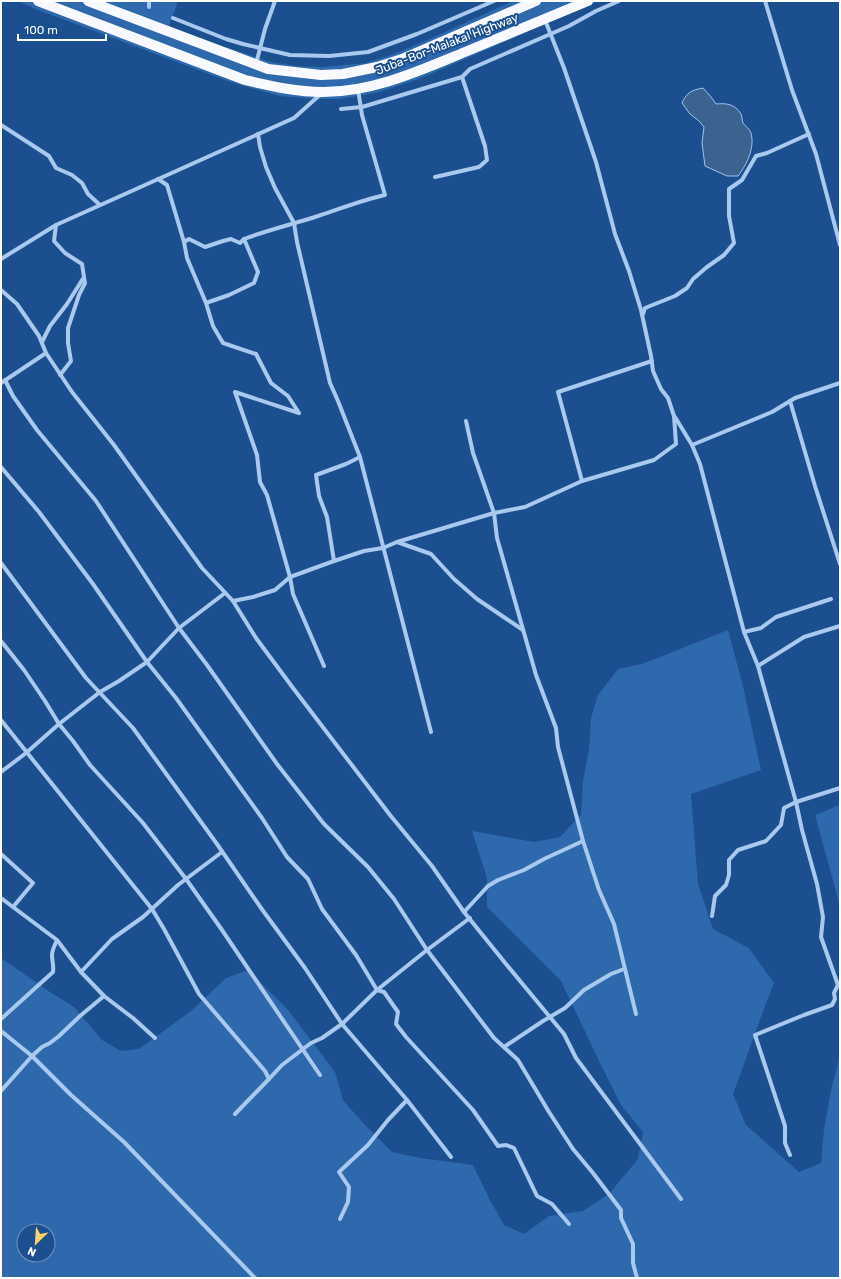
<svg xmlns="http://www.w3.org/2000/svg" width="841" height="1279" viewBox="0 0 841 1279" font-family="Rubik,sans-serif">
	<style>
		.green { fill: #2e69ad; fill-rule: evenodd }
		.water { fill: #3c6290; stroke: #9cc4f0 }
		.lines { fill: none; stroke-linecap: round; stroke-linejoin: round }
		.minor { stroke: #a9c9ee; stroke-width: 4 }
		.trunk { stroke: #f8faff; stroke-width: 10 }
		.labels { text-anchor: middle; stroke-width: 4; stroke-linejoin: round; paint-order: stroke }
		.street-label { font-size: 12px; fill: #fff; stroke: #1b4f8f }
	</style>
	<rect width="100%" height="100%" fill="#1b4f8f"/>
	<!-- green -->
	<g class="green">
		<path d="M18 1H178L169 26 220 45 271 62 297 66 321 67 366 63 394 54 432 38 513 1H599L419 79 376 93 340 99H316L279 96 230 82 38 10Z"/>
		<path d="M728 630 743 686 761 770 691 794 698 884 713 929 749 948 774 983C759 1020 747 1057 733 1094L746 1125 799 1172 821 1163 824 1130 831 1090 840 1055V1278H1V958L50 992 74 1007 102 1040 121 1051 139 1049 191 1011 226 978 248 970 288 1010 335 1072 343 1100 363 1123 392 1152 420 1158 473 1165 490 1200 504 1225 524 1234 549 1216 583 1211 609 1194 638 1159 643 1132 621 1105 601 1065 561 981 487 907V878L472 831 534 842 560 837 581 815 583 781 589 749 591 718 598 695 618 669 642 664ZM24 1231H48V1255H24Z"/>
		<path d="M840 805V906L815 815Z"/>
	</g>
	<!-- water -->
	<path class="water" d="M703 88 711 97 716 104C726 103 735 104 741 114 742 116 742 120 743 123 745 126 750 129 751 133 755 148 747 164 738 176H727L705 166 702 143 704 127 699 121 690 114 682 103C687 92 692 90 703 88Z"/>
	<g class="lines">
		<!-- minor -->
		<g class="minor">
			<path d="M149 1V7"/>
			<path d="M765 1 792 90 816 154 840 245"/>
			<path d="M173 18 226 39 243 44 290 55 329 56 368 52 417 34 494 1"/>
			<path d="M256 64 265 29 275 1"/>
			<path d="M341 109 362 107 462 77 470 69 569 26 596 11 619 1"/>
			<path d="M1 125 49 156 56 168 72 175 82 183 88 194 100 205"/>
			<path d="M258 134 260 147 266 167 275 188 294 223 297 242 330 383 338 401 360 457 346 464 316 475 319 496 327 517 334 561"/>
			<path d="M435 177 479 167 487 160 485 146 462 77"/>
			<path d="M158 179 167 185 184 242 189 239 205 247 223 241 231 239 240 243 244 239 258 272 254 283 229 295 206 303 213 326 223 343 256 354 271 383 288 396 299 413 235 392 257 455 260 482 267 495 290 577 293 594 324 666"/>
			<path d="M244 239C268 230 293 224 318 216 340 209 362 200 385 195L362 115 358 89"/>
			<path d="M184 242 187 258 206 303"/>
			<path d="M1 259 56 225 294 118 322 93"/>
			<path d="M1 290 17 304 39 336 46 353 1 383"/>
			<path d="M643 314 645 308 675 296 687 288 693 279 707 267 724 255 734 243 729 216V189L742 180 756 156 767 153 809 134"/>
			<path d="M42 342 50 326 67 304 84 277 82 264 65 253 54 241 56 225"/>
			<path d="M46 353 72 392 114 445 202 568 233 601 256 638 293 688 390 815 432 866 464 912 506 964 564 1034 576 1058 681 1199"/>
			<path d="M60 375 71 361 68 343V328L79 295 85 283 84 278"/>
			<path d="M5 380 13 396 37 430 96 501 179 628 207 665 277 764 324 824 368 867 394 899 427 950 494 1038 518 1060 549 1112 573 1149 593 1173 621 1210V1218L633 1244V1263L637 1278"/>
			<path d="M790 401 815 486 840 564"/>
			<path d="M675 417 692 445 772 412 795 398 840 383"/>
			<path d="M466 421 473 453 494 513 497 538 536 675 556 728 558 747 583 841 599 890 614 924 636 1014"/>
			<path d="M692 445 700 464 744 632 758 666 796 802 802 830 817 884 823 917 821 937 838 985 834 993 835 999 832 1005 804 1015 755 1035 785 1126V1143L790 1155"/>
			<path d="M360 457 431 732"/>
			<path d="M1 467 39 512 93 584 147 662 176 698 262 818 287 857 308 879 322 909 356 955 377 990 384 992 398 1012 396 1024 406 1037 473 1110 498 1146 506 1145 514 1148 537 1196 552 1204 569 1224"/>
			<path d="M582 481 558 392 652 361"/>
			<path d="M397 542 431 554 454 579 477 599 523 630"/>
			<path d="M1 563 86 678 133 728 217 844 261 908 305 968 342 1024 407 1100 451 1157"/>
			<path d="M233 601 253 597 275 590 290 577 334 561 364 551 383 548 397 542 494 513 525 507 582 481 654 460 676 444 674 416 668 398 661 389 653 371 651 356 641 310 629 271 615 234 596 162 564 68 545 20"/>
			<path d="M744 632 761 628 776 617 831 599"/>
			<path d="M1 641 24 670 45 701 59 724 73 741 90 765 143 823 186 879 222 930 320 1075"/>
			<path d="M758 666 804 637 840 626"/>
			<path d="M1 720 152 909 164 929 199 994 265 1071 269 1079"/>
			<path d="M1 772 26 753 59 724 100 692 119 681 147 662 179 628 225 593"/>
			<path d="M1 854 33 883 13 907"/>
			<path d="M1 898 57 940 81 972 104 996 133 1018 155 1038"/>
			<path d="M464 912 488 886 498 880 524 870 544 859 583 841"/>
			<path d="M712 916 715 896 726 885 729 875V860L738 850 766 841 781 825 784 808 796 802 840 788"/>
			<path d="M81 972 112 939 143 917 178 885 222 852"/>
			<path d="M1 1019 53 972C54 966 52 961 52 955 52 950 55 945 57 940"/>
			<path d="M1 1031 32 1056 71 1095 124 1142 255 1278"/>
			<path d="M504 1047 543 1021 565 1008 584 990 611 974 624 969"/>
			<path d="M1 1091 32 1056 42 1047 50 1043 59 1036 80 1016 104 996"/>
			<path d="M235 1114 269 1079 282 1065 311 1043 322 1038 342 1024 377 990 427 950 470 918"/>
			<path d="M340 1219 348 1202 349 1187 339 1172 368 1145 388 1120 407 1100"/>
		</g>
		<!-- trunk -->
		<g class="trunk">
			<path d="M38 1 245 80C271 86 296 92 323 92 373 92 419 71 465 52 506 35 547 18 588 1"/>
			<path d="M88 1 268 69 321 75 343 74 377 67 402 59 536 1"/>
		</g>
	</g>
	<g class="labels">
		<!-- street labels -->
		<g class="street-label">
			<text transform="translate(447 44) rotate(-21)" y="4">Juba-Bor-Malakal Highway</text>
		</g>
	</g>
	<!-- border -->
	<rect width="841" height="1279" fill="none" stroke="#ffffff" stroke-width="4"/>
	<!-- north arrow -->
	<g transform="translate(36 1243) rotate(205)"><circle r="19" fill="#1b4f8f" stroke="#7695bc"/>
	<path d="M0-3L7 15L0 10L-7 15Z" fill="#ffd166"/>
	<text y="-6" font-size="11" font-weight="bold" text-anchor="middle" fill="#ffffff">N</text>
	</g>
	<!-- scale -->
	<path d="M18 34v6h88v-6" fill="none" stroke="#ffffff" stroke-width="2"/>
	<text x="24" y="34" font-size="12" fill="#ffffff" stroke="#1b4f8f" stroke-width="3" paint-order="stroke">100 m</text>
</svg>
